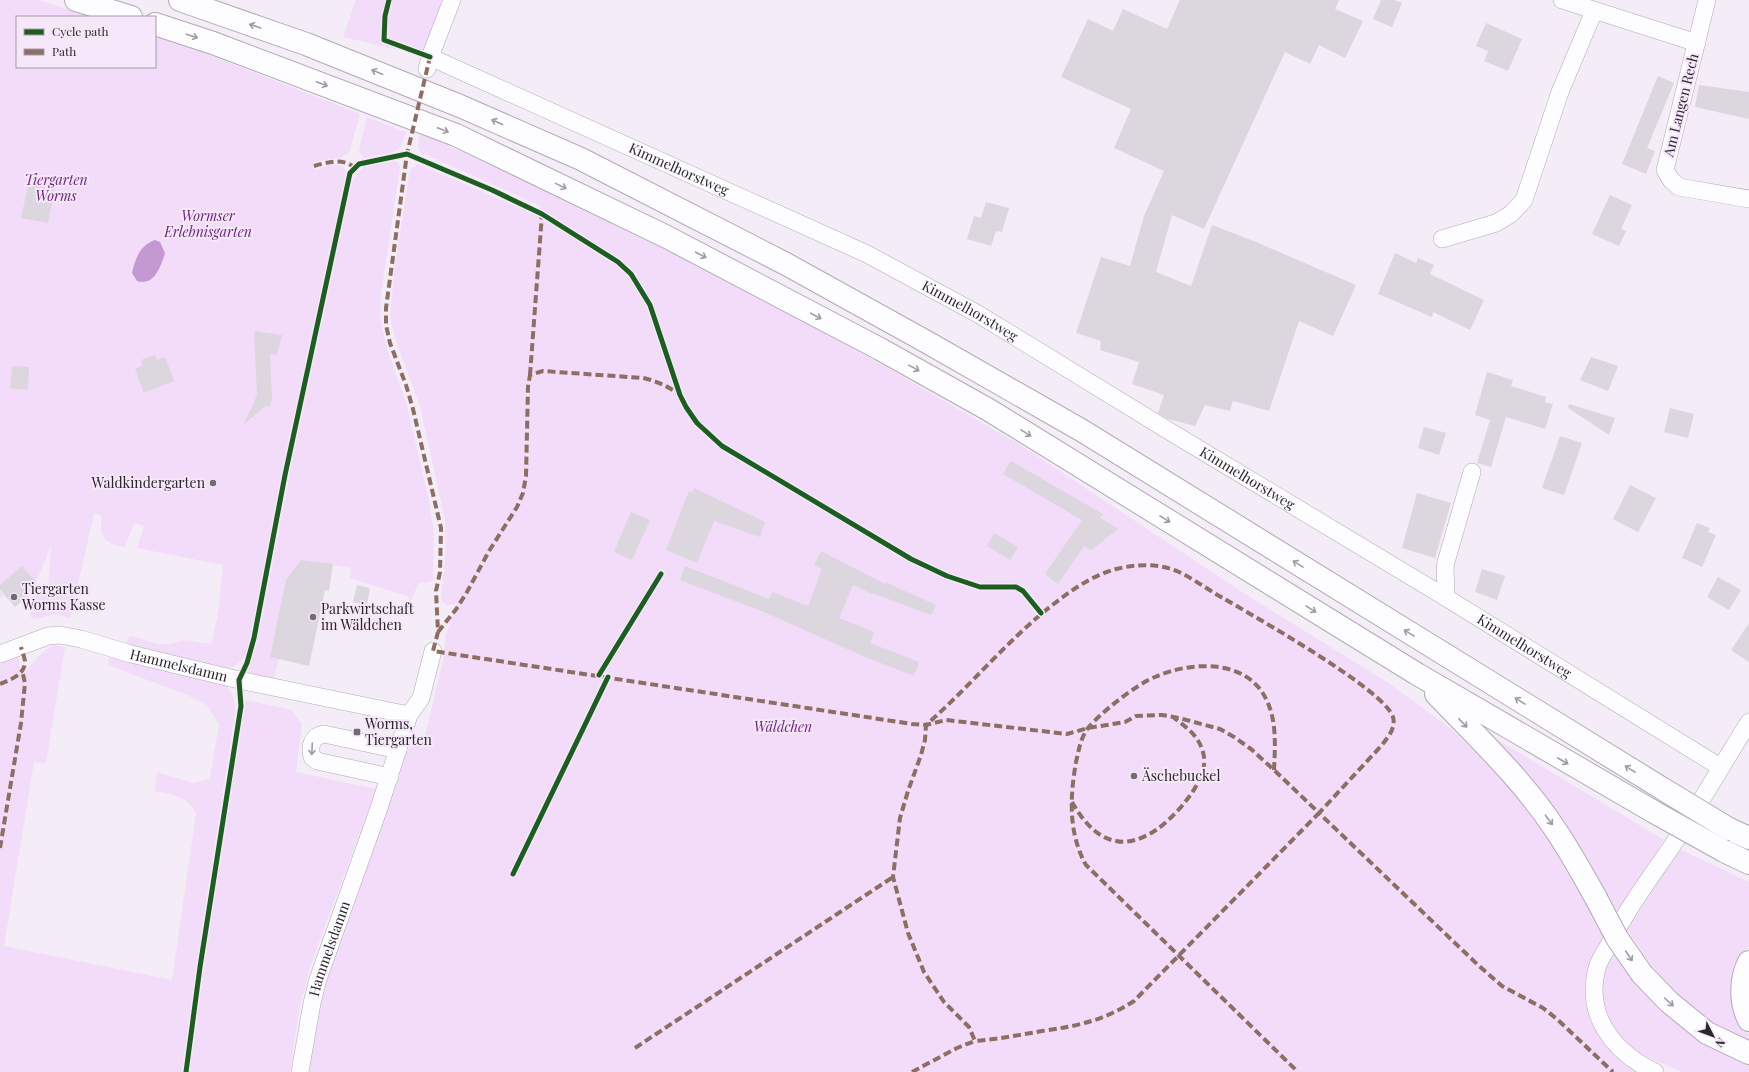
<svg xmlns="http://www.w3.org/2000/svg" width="1749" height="1072" viewBox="0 0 1749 1072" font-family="'Playfair Display',serif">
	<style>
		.green { fill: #f2dcf9; fill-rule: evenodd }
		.water { fill: #c499d2 }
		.building { fill: #dcd6de }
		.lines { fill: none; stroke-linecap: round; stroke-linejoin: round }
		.minor-casing { stroke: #b0abb2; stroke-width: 18 }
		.highway-casing { stroke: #b0abb2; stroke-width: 24 }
		.minor { stroke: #fdfcfe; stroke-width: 17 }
		.highway { stroke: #fdfcfe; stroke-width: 22 }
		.highway-bridge-casing { stroke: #b0abb2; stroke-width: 24; stroke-linecap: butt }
		.highway-bridge { stroke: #fdfcfe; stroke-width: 22 }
		.quiet { stroke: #8d6e63; stroke-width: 4; stroke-dasharray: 8 4; stroke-linecap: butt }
		.cycleway-casing { stroke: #f6e8fa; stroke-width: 8 }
		.cycleway { stroke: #1b5e20; stroke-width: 5 }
		.oneway { stroke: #9e9ca0 }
		.poi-dot { fill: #716b73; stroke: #f6e8fa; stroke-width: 1.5 }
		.labels { text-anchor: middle; stroke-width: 4; stroke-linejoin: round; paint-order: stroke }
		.street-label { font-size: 14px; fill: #2b262c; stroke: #f6e8fa }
		.park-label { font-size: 14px; font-style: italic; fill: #6e2684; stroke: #f6e8fa }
		.poi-label { font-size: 14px; fill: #2b262c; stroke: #f6e8fa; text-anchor: start }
	</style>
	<rect width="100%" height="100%" fill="#f4ecf6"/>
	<!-- green -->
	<g class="green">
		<path d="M0 0H38L92 17H17V67H155V37L199 51 360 114 349 153 341 157 313 162 316 170C328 165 346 157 346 177L306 358 251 638C246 654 244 664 226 669L125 645 129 637 133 636 157 644H171L185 640 212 644 219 607 223 565 137 548 144 526 134 523 125 547C105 544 98 536 102 515L94 514 70 618 54 614 37 619 32 618 30 616C31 607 33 598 26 590L11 603 4 595 0 599ZM51 546 48 589 30 587 36 582Z"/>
		<path d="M356 0H448L430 57 343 37Z"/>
		<path d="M367 117 406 132 400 148 391 153 364 158 359 151Z"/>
		<path d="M420 133 577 205 688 259 778 307 884 366 1022 446 1245 594 1387 682 1450 728 1513 789 1561 854 1604 935C1598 947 1591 958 1587 971 1576 1014 1603 1051 1638 1072H303L318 996 396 776 406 752 411 747 423 744 443 661 446 635 457 602 454 604 446 605 441 600 446 549 445 520 420 406 396 341 390 316 395 265 409 176 411 169 418 164 538 216 541 206 420 152 418 145Z"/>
		<path d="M394 161 397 162 400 167 381 294 380 318 387 349 406 402 429 500 434 534 433 580C428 585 423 581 418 584L411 601 407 596 350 578 351 568 302 560 293 571 271 657 279 659 274 678 247 673 260 628 315 344 350 190C358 165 369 162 394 161Z"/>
		<path d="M53 645 65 647 46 763 34 762 4 946 172 980 196 814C190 797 171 794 155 791L157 772 193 783 210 779 219 724 207 705 187 695 108 665 109 657 222 682C232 690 236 700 235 713L196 967 182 1072H0V661L19 656 20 669 26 671 40 655Z"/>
		<path d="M246 700 291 710 302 724 296 772 376 789 310 967 299 1011 290 1072H189L219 866Z"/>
		<path d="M1488 734 1664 840 1618 912 1596 875 1564 826Z"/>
		<path d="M1679 849 1749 882V946L1740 962V1016L1749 1035V1044C1728 1031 1705 1020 1687 1004 1663 983 1645 957 1628 930Z"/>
		<path d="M1614 951 1749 1062V1072H1683L1640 1054 1618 1037 1605 1012 1602 998V982L1606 967Z"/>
	</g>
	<!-- water -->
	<path class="water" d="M155 240 160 242 165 253C161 266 154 287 137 281L132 273C135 259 140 245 155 240Z"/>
	<!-- building -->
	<g class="building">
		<path d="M1180 0H1339L1335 9 1363 21 1345 58 1319 45 1310 64 1285 52 1204 229 1172 215 1156 272 1191 286 1212 225 1256 242 1356 285 1333 336 1299 321 1269 411 1233 401 1230 411 1205 405 1195 426 1168 419 1158 413 1164 395 1132 384 1139 362 1100 350 1101 341 1076 333 1101 257 1130 266 1144 216 1164 171 1114 148 1131 109 1061 77 1088 19 1113 31 1123 9 1167 29Z"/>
		<path d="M1381 0H1394L1402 3 1392 27 1373 19Z"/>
		<path d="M1486 23 1522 39 1508 71 1484 61 1488 51 1476 46Z"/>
		<path d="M1658 76 1674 83 1647 148 1655 151 1646 174 1622 164Z"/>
		<path d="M1699 85 1749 92V119L1695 107Z"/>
		<path d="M30 177 56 183 48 223 21 218Z"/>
		<path d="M1610 195 1632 205 1621 229 1626 231 1619 246 1592 234Z"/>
		<path d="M986 202 1009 208 1002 232 996 231 991 246 967 239 974 216 981 218Z"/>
		<path d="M1395 253 1416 263 1418 258 1434 265 1430 274 1484 300 1470 330 1433 312 1432 317 1378 294Z"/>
		<path d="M254 331 282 335 277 355 270 354 272 399 269 407 265 406 244 424 257 395Z"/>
		<path d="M155 355 157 360 165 357 174 381 144 393 135 369 142 366 141 360Z"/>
		<path d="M1591 357 1618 366 1608 391 1580 380Z"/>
		<path d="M12 366 29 367 28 390 10 388Z"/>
		<path d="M1487 372 1513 380 1511 386 1546 397 1545 402 1553 404 1545 429 1506 417 1491 467 1477 463 1490 420 1475 415Z"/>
		<path d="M1569 404 1615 418 1609 435 1568 408Z"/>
		<path d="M1670 408 1694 414 1688 438 1664 432Z"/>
		<path d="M1424 427 1446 433 1439 455 1418 448Z"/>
		<path d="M1560 436 1582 443 1564 495 1542 488Z"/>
		<path d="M1011 461 1103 514 1100 518 1118 529 1091 550 1084 546 1058 584 1045 574 1082 520 1003 474Z"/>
		<path d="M1630 485 1656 498 1638 532 1613 519Z"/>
		<path d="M694 488 765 522 760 537 714 521 697 563 666 550 689 491 692 493Z"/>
		<path d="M1417 493 1451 503 1435 558 1402 548Z"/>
		<path d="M631 512 650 520 632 560 614 552Z"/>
		<path d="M1697 523 1710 528 1708 532 1716 535 1702 567 1682 558Z"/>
		<path d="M994 533 1018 547 1010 560 987 546Z"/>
		<path d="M821 551 885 584V582L936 605 931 615 872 593V594L853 585 839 618 874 632 870 643 919 662 914 676 865 657 764 612 680 580 685 566 769 599 772 592 808 606 822 569 814 565Z"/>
		<path d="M301 560 333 564 329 591 325 590 309 666 270 657 286 580Z"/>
		<path d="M22 566 36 582 26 590 30 594 15 607 0 589V585Z"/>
		<path d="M1482 569 1505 576 1497 600 1475 592Z"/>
		<path d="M1718 577 1741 590 1729 610 1707 597Z"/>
		<path d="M357 585 370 588 367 605 353 602Z"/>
		<path d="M1749 623V662L1731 650Z"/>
	</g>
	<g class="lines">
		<defs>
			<g id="minor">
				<path d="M1562 0 1697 43"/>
				<path d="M1707 0 1665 170 1671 180 1679 187 1749 199"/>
				<path id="s1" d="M430 57 867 254 978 314 1174 434 1445 597 1720 767"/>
				<path d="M427 69 430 57 452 0"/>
				<path d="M1442 239 1496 223 1511 214 1524 200 1560 92 1594 11"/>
				<path d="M1445 597C1448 585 1443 574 1446 562L1472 472"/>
				<path id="s2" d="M0 654 48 636 60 635 81 639 131 654 239 680 409 715"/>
				<path d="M390 777 317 761 312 757C309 746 312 736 324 734L398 750"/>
				<path id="s3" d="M300 1072 312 1003 318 979 379 808 409 715 421 698 433 651"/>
				<path d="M1655 1072C1613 1052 1583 1014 1598 965 1601 957 1607 949 1611 941 1628 907 1651 877 1672 846 1699 806 1723 763 1749 722"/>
			</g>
			<g id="highway">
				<path d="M76 0 131 17"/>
				<path d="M180 0 306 44 460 106 581 159 786 264 925 341 1081 430 1663 789"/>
				<path d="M155 24 213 43 456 135 667 237 880 349 989 410 1417 674 1654 812"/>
				<path d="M1436 694C1477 737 1522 779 1555 829 1570 851 1583 875 1596 898"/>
				<path d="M1729 829 1749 838"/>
				<path d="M1724 851 1749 863"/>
				<path d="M1749 962C1740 979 1740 1003 1749 1020"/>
				<path d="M1642 974 1669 1002 1707 1033 1749 1053"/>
			</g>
		</defs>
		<!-- minor casing -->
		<use href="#minor" class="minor-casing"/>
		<!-- highway casing -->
		<use href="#highway" class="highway-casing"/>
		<!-- minor -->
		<use href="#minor" class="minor"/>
		<!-- highway -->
		<use href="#highway" class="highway"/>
		<defs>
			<g id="highway-bridge">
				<path d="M1663 789 1729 829"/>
				<path d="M1654 812 1724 851"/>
				<path d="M1596 898 1617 938 1642 974"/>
			</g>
		</defs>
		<!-- highway-bridge casing -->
		<use href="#highway-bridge" class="highway-bridge-casing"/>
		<!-- highway-bridge -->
		<use href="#highway-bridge" class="highway-bridge"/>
		<!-- quiet -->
		<g class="quiet">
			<path d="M429 56 430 57 407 154 386 308V325L390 343 406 385 413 409 441 528 440 572 436 591 438 632 433 651 912 724 926 725 946 720 1067 734 1088 728 1125 722 1136 716 1162 715 1179 718 1220 729 1234 737 1251 749 1274 770 1319 813 1134 1001C1103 1021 1077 1026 1042 1031 1020 1035 998 1039 975 1041L969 1027 944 1002 924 972 908 933 893 877 900 818 908 791 921 755 925 740 926 725C973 684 1012 634 1063 597 1079 585 1097 574 1116 569 1137 564 1159 563 1179 572 1194 579 1208 590 1223 598 1253 616 1384 689 1393 717 1396 728 1388 737 1382 745L1319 813 1478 965 1502 986 1543 1008 1557 1019 1613 1072"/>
			<path d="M314 166C328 162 342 158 354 167"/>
			<path d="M530 375 542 214"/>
			<path d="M438 632 457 608 467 592 489 551 517 507 523 493 526 476 528 387 530 375 543 371 643 378C657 381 667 386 679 394"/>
			<path d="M0 684C9 680 25 675 25 662 25 658 22 651 21 647"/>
			<path d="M1274 770C1275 748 1277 722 1267 701 1248 658 1191 661 1155 677 1137 684 1100 713 1088 728 1080 739 1079 750 1076 762 1070 797 1068 833 1086 865L1298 1072"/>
			<path d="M1072 802C1081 818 1096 838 1116 841 1129 844 1144 838 1156 830 1174 818 1208 781 1204 757 1201 738 1189 729 1174 718"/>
			<path d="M0 848 21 723 25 683 22 670"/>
			<path d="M635 1048 893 877"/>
			<path d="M912 1072 957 1048 975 1041"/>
		</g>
		<defs>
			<g id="cycleway">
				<path d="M389 0 385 16 384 40 430 57"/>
				<path d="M599 675 661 574"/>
				<path d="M513 874 608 677"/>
				<path d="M186 1072 200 967 241 706 239 680 247 663 254 638 285 475 350 173 359 164 407 154 492 190 542 214 618 262 631 274 650 305 680 395 686 407 697 423 722 446 911 559 947 576 980 587H1016L1023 591 1041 613"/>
			</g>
		</defs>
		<!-- cycleway casing -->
		<use href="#cycleway" class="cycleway-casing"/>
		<!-- cycleway -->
		<use href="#cycleway" class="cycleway"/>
	</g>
	<!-- one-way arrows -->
	<defs><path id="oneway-shaft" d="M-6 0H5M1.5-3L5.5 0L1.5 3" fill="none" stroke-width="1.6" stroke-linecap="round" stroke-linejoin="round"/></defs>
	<g class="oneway">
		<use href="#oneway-shaft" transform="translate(255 26) rotate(-161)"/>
		<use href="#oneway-shaft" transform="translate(192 36) rotate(18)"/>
		<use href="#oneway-shaft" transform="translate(377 72) rotate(-158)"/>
		<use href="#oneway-shaft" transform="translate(322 84) rotate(21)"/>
		<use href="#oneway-shaft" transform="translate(497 122) rotate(-156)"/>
		<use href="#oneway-shaft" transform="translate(443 130) rotate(21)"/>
		<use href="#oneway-shaft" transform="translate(561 186) rotate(26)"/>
		<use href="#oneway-shaft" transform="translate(701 255) rotate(28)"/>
		<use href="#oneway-shaft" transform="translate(816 316) rotate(28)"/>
		<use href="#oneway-shaft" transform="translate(914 368) rotate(29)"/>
		<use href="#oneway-shaft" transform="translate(1026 433) rotate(32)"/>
		<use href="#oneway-shaft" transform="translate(1165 519) rotate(32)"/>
		<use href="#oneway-shaft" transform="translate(1298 564) rotate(-148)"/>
		<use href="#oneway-shaft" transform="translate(1311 609) rotate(32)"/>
		<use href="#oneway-shaft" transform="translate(1409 633) rotate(-148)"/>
		<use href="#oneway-shaft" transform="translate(1520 701) rotate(-148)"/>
		<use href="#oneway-shaft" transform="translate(1463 723) rotate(46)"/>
		<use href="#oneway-shaft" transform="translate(312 749) rotate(93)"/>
		<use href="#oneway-shaft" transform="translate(1563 761) rotate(30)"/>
		<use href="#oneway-shaft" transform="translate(1630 769) rotate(-148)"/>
		<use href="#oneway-shaft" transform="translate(1549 820) rotate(53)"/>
		<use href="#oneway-shaft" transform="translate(1629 956) rotate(56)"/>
		<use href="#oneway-shaft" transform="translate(1669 1002) rotate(42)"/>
	</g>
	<!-- markers -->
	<g class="poi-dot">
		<circle cx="213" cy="483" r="4"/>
		<circle cx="14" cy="597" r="4"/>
		<circle cx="313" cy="617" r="4"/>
		<rect x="353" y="728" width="8" height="8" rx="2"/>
		<circle cx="1134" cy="776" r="4"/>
	</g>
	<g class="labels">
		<!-- street labels -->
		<g class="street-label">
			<text transform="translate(1681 105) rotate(-76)" y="5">Am Langen Rech</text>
			<text dy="5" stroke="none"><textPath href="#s1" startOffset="273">Kimmelhorstweg</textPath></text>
			<text dy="5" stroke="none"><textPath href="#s1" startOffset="597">Kimmelhorstweg</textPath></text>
			<text dy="5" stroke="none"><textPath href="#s1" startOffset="921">Kimmelhorstweg</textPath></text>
			<text dy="5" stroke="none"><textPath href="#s1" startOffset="1245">Kimmelhorstweg</textPath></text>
			<text dy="5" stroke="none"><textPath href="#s2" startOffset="186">Hammelsdamm</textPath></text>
			<text dy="5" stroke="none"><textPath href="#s3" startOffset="127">Hammelsdamm</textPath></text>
		</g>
		<!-- park labels -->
		<g class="park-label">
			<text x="56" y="185">Tiergarten<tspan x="56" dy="16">Worms</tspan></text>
			<text x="208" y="221">Wormser<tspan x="208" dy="16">Erlebnisgarten</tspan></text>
			<text x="783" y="732">Wäldchen</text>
		</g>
		<!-- poi labels -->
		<g class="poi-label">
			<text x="205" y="488" text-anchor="end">Waldkindergarten</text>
			<text x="22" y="594">Tiergarten<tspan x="22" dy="16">Worms Kasse</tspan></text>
			<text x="321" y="614">Parkwirtschaft<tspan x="321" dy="16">im Wäldchen</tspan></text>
			<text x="365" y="729">Worms,<tspan x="365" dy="16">Tiergarten</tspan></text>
			<text x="1142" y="781">Äschebuckel</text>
		</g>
	</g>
	<!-- legend -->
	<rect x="16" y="16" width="140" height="52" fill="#f6e8fa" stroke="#a59aa8"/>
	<rect x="24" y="29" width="20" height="6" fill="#1b5e20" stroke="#a59aa8"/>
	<text x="52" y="36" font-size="12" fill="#2b262c">Cycle path</text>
	<rect x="24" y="49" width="20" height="6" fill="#8d6e63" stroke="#a59aa8"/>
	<text x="52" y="56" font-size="12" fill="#2b262c">Path</text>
	<!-- north arrow -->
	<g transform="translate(1713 1036) rotate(132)" stroke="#f6e8fa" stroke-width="3" paint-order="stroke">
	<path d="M0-3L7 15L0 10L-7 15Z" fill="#2b262c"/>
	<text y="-6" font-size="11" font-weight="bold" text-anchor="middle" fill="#2b262c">N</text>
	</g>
</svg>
